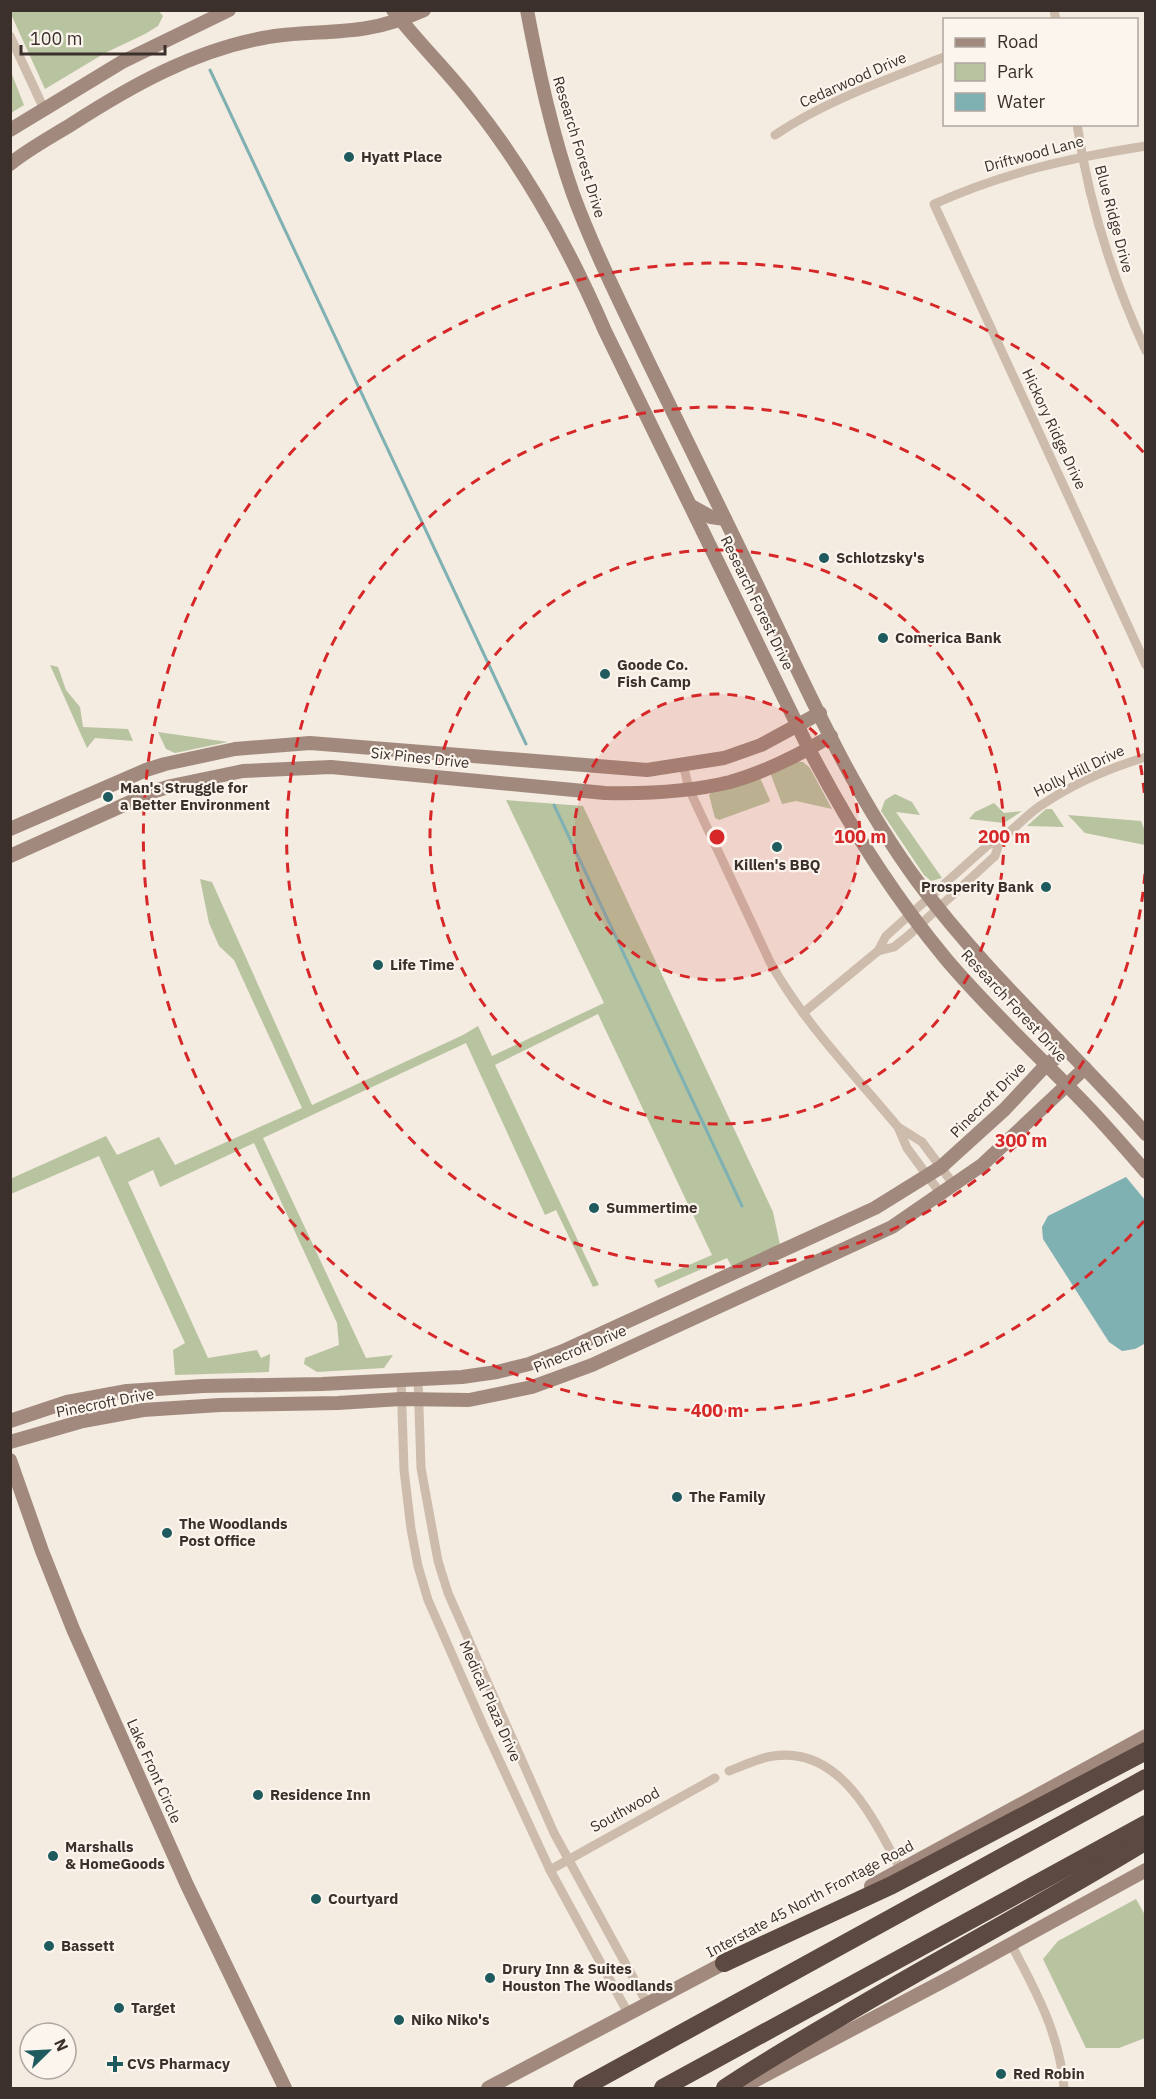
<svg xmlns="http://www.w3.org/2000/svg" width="1156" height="2099" viewBox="0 0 1156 2099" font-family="'IBM Plex Sans',sans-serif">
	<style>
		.green { fill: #b8c4a0 }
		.water { fill: #7fb0b2 }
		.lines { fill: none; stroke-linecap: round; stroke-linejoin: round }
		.stream { stroke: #7fb0b2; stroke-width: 3 }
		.street { stroke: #cdbbac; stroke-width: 9 }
		.secondary { stroke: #a18a7d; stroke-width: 14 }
		.highway { stroke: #5c4a42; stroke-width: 18 }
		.ring { fill: none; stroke: #d62828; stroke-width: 3; stroke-dasharray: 10 8 }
		.poi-dot { fill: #1f5a5e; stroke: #fbf5ee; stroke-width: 2 }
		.labels { text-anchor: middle; stroke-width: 4.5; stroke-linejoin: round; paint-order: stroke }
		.street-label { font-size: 15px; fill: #3b302b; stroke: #fbf5ee }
		.poi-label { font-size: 15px; font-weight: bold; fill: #3b302b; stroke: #fbf5ee; text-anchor: start }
		.centre { fill: #d62828; stroke: #fbf5ee; stroke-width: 3 }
		.ring-label { font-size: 18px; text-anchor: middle; font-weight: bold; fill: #d62828; stroke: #fbf5ee; stroke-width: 4.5; stroke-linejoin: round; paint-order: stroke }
	</style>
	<rect width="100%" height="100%" fill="#f4ebe1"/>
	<!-- green -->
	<g class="green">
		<path d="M158 10 163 16 158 26 145 34 105 53 45 89 10 12 11 10Z"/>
		<path d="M11 72 24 105 11 113H10Z"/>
		<path d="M50 665 58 667 66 690 80 707 83 727 128 729 133 741 95 738 87 748Z"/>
		<path d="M158 732 228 742 175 753 166 749Z"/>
		<path d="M793 761 803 762 810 768 832 809 796 801 782 804 771 775 773 770Z"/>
		<path d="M760 778 770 800 769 802 719 820 715 818 709 795 714 790Z"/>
		<path d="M895 794 912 802 920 815 896 812 942 878 931 881 924 875 881 811 885 800Z"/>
		<path d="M506 800 583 806 773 1212 780 1245 732 1267 727 1258 658 1288 654 1280 712 1255 598 1014 495 1065 599 1285 593 1287 556 1210 545 1215 466 1043 263 1138 366 1358 393 1355 384 1368 317 1372 304 1364 305 1358 339 1345 337 1323 254 1143 160 1187 153 1170 128 1182 208 1358 257 1350 261 1358 270 1354 269 1372 175 1375 173 1350 185 1343 99 1156 11 1194 10 1179 106 1136 117 1155 159 1137 175 1165 302 1108 234 960 219 946 209 923 200 879 212 882 312 1105 463 1035 478 1026 492 1056 604 1003Z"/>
		<path d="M994 803 1004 813 1022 811 1004 823 969 819 975 812Z"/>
		<path d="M1046 809H1052L1064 827 1027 826Z"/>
		<path d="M1068 815 1141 821 1145 831V845L1085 833Z"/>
		<path d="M1136 1899 1145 1915V2038L1119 2048H1086L1043 1959 1058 1941Z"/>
	</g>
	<!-- water -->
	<path class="water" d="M1126 1177 1145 1200 1146 1343 1135 1349 1122 1351 1109 1342 1043 1239 1042 1227 1048 1216Z"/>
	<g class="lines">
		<!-- stream -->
		<g class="stream">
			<path d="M210 70 526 744"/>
			<path d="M554 805 742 1206"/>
		</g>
		<!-- street -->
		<g class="street">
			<path d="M1054 10 1056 20"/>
			<path d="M10 36 44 109"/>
			<path d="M1077 124C1089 204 1112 278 1146 351"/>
			<path d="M775 135C825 101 888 79 944 57"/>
			<path d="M1146 146C1069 158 1006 172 934 204L1146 665"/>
			<path d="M683 764 689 789 770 962C804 1023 854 1074 898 1127L907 1148 941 1194"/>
			<path d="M878 951 894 947 909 935 995 856 1000 840"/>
			<path d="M803 1013 878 951 886 936 988 845C1009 837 1021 819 1040 806 1071 785 1109 768 1146 757"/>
			<path d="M898 1127 922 1142 954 1185"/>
			<path d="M418 1378 421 1468 438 1561 448 1593 554 1833 647 2003"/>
			<path d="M401 1379 404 1470 411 1529 418 1566 428 1600 483 1725 550 1870 628 2013"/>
			<path d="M729 1771C743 1766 758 1758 773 1756 842 1746 874 1821 901 1870"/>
			<path d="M550 1870 715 1778"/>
			<path d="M1011 1944C1036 1991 1060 2035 1064 2088"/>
		</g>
		<!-- secondary -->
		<g class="secondary">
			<path d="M393 10C418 43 448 71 473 104 528 173 570 250 605 331L809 749C848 824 892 894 946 959 990 1011 1041 1058 1088 1107 1108 1128 1127 1150 1146 1172"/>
			<path d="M527 10C539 73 552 134 573 194 594 251 622 306 648 361 681 429 715 498 748 566 800 673 847 786 918 882 986 974 1071 1049 1146 1134"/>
			<path d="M10 130 122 62 229 10"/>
			<path d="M10 164C30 148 51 137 72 124 131 86 193 51 263 38 297 31 333 34 367 28 387 25 406 18 424 10"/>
			<path d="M691 506 711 517 725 519"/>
			<path d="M10 829 146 770 165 764 235 749 310 743 647 770 724 758 761 745 820 713"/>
			<path d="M10 856 155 791 171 786 243 771 331 767 605 793C647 794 689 792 730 782 766 772 799 755 831 736"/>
			<path d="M10 1421 67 1402 127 1391 203 1386 322 1384 462 1377 497 1372 529 1364 563 1351 875 1208 941 1167 1005 1109 1046 1065 1067 1050"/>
			<path d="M10 1442 83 1421 143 1410 220 1405 338 1403 401 1399 469 1400 532 1387 592 1365 892 1227 982 1165 1085 1068"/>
			<path d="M10 1460 42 1551 73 1629 187 1885 285 2088"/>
			<path d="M871 1886 1146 1736"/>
			<path d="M488 2088 732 1959"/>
			<path d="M741 2088 951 1977 1146 1870"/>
		</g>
		<!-- highway -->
		<g class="highway">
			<path d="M724 1963 892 1885 1146 1751"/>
			<path d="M582 2088 1146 1778"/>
			<path d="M663 2088 1146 1824"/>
			<path d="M725 2088C762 2063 802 2040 841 2017 942 1957 1046 1902 1146 1841"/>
		</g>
	</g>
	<!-- distance rings -->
	<circle cx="717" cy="837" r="143" fill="#d62828" fill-opacity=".12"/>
	<g class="ring">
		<circle cx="717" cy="837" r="143"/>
		<circle cx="717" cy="837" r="287"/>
		<path d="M1145 874A430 430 0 1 1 1145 800"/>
		<path d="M1144 1221A574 574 0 1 1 1144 453"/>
	</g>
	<!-- markers -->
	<g class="poi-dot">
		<circle cx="349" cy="157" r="6"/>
		<circle cx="824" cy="558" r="6"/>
		<circle cx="883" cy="638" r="6"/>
		<circle cx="605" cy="674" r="6"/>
		<circle cx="108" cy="797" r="6"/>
		<circle cx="777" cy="847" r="6"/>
		<circle cx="1046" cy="887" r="6"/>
		<circle cx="378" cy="965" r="6"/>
		<circle cx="594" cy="1208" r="6"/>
		<circle cx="677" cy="1497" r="6"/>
		<circle cx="167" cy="1533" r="6"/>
		<circle cx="258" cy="1795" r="6"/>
		<circle cx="53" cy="1856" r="6"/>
		<circle cx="316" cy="1899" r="6"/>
		<circle cx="49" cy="1946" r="6"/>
		<circle cx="490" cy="1978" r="6"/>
		<circle cx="119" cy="2008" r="6"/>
		<circle cx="399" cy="2020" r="6"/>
		<path d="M112 2055h6v6h6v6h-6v6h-6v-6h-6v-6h6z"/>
		<circle cx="1001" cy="2074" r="6"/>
	</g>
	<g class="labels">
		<!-- street labels -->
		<g class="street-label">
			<text transform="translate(853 80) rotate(-24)" y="5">Cedarwood Drive</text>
			<text transform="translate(579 147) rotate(73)" y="5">Research Forest Drive</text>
			<text transform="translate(1034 154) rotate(-15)" y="5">Driftwood Lane</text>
			<text transform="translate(1114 219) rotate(75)" y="5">Blue Ridge Drive</text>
			<text transform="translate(1054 429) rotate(65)" y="5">Hickory Ridge Drive</text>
			<text transform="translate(757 603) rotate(64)" y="5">Research Forest Drive</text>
			<text transform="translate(420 758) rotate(6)" y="5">Six Pines Drive</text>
			<text transform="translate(1079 771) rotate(-26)" y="5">Holly Hill Drive</text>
			<text transform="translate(1014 1006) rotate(47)" y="5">Research Forest Drive</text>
			<text transform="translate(988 1100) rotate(-45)" y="5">Pinecroft Drive</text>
			<text transform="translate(580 1349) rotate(-23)" y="5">Pinecroft Drive</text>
			<text transform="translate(105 1403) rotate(-11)" y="5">Pinecroft Drive</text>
			<text transform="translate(490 1701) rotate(66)" y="5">Medical Plaza Drive</text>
			<text transform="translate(154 1771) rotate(66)" y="5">Lake Front Circle</text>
			<text transform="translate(625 1810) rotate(-29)" y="5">Southwood</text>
			<text transform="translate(810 1899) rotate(-28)" y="5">Interstate 45 North Frontage Road</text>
		</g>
		<!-- poi labels -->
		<g class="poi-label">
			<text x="361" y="162">Hyatt Place</text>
			<text x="836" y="563">Schlotzsky's</text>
			<text x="895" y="643">Comerica Bank</text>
			<text x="617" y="670">Goode Co.<tspan x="617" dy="17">Fish Camp</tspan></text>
			<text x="120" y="793">Man's Struggle for<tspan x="120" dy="17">a Better Environment</tspan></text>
			<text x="777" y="870" text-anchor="middle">Killen's BBQ</text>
			<text x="1034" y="892" text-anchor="end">Prosperity Bank</text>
			<text x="390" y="970">Life Time</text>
			<text x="606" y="1213">Summertime</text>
			<text x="689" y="1502">The Family</text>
			<text x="179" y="1529">The Woodlands<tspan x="179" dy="17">Post Office</tspan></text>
			<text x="270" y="1800">Residence Inn</text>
			<text x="65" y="1852">Marshalls<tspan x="65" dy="17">&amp; HomeGoods</tspan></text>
			<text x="328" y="1904">Courtyard</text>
			<text x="61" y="1951">Bassett</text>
			<text x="502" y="1974">Drury Inn &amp; Suites<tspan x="502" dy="17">Houston The Woodlands</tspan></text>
			<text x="131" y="2013">Target</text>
			<text x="411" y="2025">Niko Niko's</text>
			<text x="127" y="2069">CVS Pharmacy</text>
			<text x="1013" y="2079">Red Robin</text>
		</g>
	</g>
	<circle cx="717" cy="837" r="9" class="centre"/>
	<g class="ring-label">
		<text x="860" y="843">100 m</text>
		<text x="1004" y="843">200 m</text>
		<text x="1021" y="1147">300 m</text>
		<text x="717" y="1417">400 m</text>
	</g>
	<!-- border -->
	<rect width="1156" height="2099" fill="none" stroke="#3b302b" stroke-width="24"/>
	<!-- legend -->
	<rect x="943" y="18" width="195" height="108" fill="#fbf5ee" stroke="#aea6a0" stroke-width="1.5"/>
	<rect x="955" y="38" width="30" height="9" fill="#a18a7d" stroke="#aea6a0" stroke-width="1.5"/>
	<text x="997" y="48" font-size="18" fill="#3b302b">Road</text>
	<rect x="955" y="63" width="30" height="18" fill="#b8c4a0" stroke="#aea6a0" stroke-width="1.5"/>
	<text x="997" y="78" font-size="18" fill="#3b302b">Park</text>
	<rect x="955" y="93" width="30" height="18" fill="#7fb0b2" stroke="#aea6a0" stroke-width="1.5"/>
	<text x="997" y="108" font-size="18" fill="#3b302b">Water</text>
	<!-- north arrow -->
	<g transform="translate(48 2051) rotate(66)"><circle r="28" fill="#fbf5ee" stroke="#aea6a0" stroke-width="1.5"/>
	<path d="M0-4.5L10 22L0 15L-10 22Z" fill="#1f5a5e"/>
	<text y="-9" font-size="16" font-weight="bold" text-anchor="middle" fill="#3b302b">N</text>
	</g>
	<!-- scale -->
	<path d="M21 45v9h144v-9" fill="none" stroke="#3b302b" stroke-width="3"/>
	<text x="30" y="45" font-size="18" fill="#3b302b" stroke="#fbf5ee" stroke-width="4.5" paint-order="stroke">100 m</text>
</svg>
